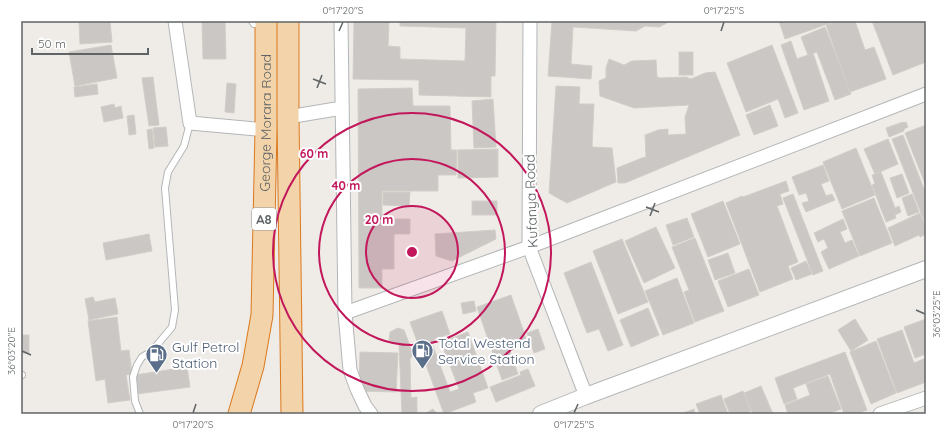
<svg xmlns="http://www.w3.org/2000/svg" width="947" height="435" viewBox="0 0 947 435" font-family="Quicksand,sans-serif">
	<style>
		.building { fill: #cbc7c5; stroke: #d3cdc7 }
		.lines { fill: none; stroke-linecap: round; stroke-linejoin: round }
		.service-casing { stroke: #b3b6b8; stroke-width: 8 }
		.minor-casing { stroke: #b3b6b8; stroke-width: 15 }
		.tertiary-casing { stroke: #b3b6b8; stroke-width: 18 }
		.trunk-casing { stroke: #db781d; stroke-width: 23 }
		.service { stroke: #fff; stroke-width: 6 }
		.minor { stroke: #fff; stroke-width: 13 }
		.tertiary { stroke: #fff; stroke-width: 16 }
		.trunk { stroke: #f3d4aa; stroke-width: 21 }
		.ticks { fill: none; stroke: #5f6466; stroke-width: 1.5 }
		.ring { fill: none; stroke: #c2185b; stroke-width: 2 }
		.labels { text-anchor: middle; stroke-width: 4; stroke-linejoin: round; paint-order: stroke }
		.shield { fill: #fff; stroke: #8f9294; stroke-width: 1 }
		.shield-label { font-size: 13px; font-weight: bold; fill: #5f6466 }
		.street-label { font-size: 14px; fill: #5f6466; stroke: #fff }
		.service-label { font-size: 14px; fill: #4e5e75; stroke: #fff; text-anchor: start }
		.centre { fill: #c2185b; stroke: #fff; stroke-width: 2 }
		.ring-label { font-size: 12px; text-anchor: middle; font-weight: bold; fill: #c2185b; stroke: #fff; stroke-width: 4; stroke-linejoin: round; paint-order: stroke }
		.neatline { fill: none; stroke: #5f6466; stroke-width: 1.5 }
		.ticks-label { font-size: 10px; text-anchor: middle; fill: #5f6466 }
	</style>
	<rect width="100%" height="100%" fill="#efece8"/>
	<!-- building -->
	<g class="building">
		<path d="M79 21H110L112 42 80 44Z"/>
		<path d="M202 21H225L226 59H203Z"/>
		<path d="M354 21H389L388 46 400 47V59L465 61 466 28 400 26V21H496L495 76H491V97L419 95V80L353 79Z"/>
		<path d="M552 21H667V23L659 27 645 26 636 31 573 27 571 64 592 66 591 79 548 76Z"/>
		<path d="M779 21H836L785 39Z"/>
		<path d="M838 21H855L865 50 874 47 886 79 850 92 826 25Z"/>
		<path d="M872 21H926V62L893 75Z"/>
		<path d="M825 27 851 94 835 100 817 52 808 55 801 37Z"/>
		<path d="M791 41 797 59 813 53 829 101 804 110 781 45Z"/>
		<path d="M111 45 117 78 75 86 69 52Z"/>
		<path d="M772 45 798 113 785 118 778 99 746 112 727 63Z"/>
		<rect x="679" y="52" width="14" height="23"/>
		<path d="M609 59 624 65 632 61 656 60 657 77 660 78 686 77 691 79 705 73 715 72 740 135 625 183H618L617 168 642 158 646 157 645 135 658 130 668 129V135L686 134 685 117 689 105 634 108 600 96 599 81 606 78V68Z"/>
		<path d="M153 77 159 125 149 126 142 78Z"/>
		<path d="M227 83 236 84 234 113 225 112Z"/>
		<path d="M97 84 98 94 75 97 74 87Z"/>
		<path d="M556 86 580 87 579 104H594L592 147 612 148 616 182 567 203 549 193Z"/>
		<path d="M412 88 413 106H450L451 150H457L456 175H438V191H382V219H410V234H394V269H382V288H359L358 89Z"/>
		<path d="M493 99 496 147 474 148 472 101Z"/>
		<path d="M114 104 115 108 121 106 123 118 104 122 101 107Z"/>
		<path d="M770 105 778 126 754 135 746 115Z"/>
		<path d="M134 115 136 134 129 135 127 116Z"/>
		<path d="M903 122V123L906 122 908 127 904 129V131L889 137 886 128Z"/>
		<path d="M926 125V186L905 133Z"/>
		<path d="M166 127 168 146 155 147 153 128Z"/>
		<path d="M152 129 154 148 149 149 147 130Z"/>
		<path d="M903 135 926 194V226L892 139Z"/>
		<path d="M888 139 898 164 875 174 864 149Z"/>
		<path d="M856 148 875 195 842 209 823 162Z"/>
		<path d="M498 149V177L458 178V150Z"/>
		<path d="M823 165 829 181 821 184 826 196 832 194 835 200 806 212 802 203 809 201 806 193 799 195 792 177Z"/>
		<path d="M881 172 895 208 899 206 901 212 895 215 896 218 886 222 872 185 875 184 872 175Z"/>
		<path d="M902 174 909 193 897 198 890 178Z"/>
		<path d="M786 181 789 191 780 194 783 204 777 206 798 262 788 266 793 279 760 292 726 203 742 196 743 197Z"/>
		<path d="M383 192H410L409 206 383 205Z"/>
		<path d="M793 194 823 271 813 275 783 198Z"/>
		<path d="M912 194 919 212 908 216 902 198Z"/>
		<path d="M874 198 892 243 860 256 842 211Z"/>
		<rect x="472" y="201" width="25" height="14"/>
		<path d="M723 201 740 244 708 257 691 214Z"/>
		<path d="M920 213 926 228V234L920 237 919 235 895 246 888 228Z"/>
		<path d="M687 218 694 237 673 245 666 225Z"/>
		<path d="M843 219 847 229 840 232 845 243 852 240 859 256 829 269 821 252 828 248 824 239 818 242 814 233Z"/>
		<path d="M656 227 675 268 644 283 625 241Z"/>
		<path d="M495 230 496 239 452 261 436 256 435 234Z"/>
		<path d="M149 234 152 251 106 260 103 243Z"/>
		<path d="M695 238 724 311 695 322 684 292 689 290 672 247Z"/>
		<path d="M622 239 648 302 618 314 593 251Z"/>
		<path d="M728 253 735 273 715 280 708 260Z"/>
		<path d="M806 261 812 274 796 280 791 268Z"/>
		<path d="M591 262 623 345 608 351 599 329 587 333 564 273Z"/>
		<path d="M749 269 759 295 728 307 718 281Z"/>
		<path d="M677 278 694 323 663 335 645 291Z"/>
		<path d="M511 295 528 344 510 351 518 374 502 380 477 307Z"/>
		<path d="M93 297 95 302 115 298 118 314 89 320 85 299Z"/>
		<path d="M474 301 476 311 463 314 461 303Z"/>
		<path d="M648 308 659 335 631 347 620 320Z"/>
		<path d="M442 311 450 334 434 339 435 342 419 347 410 322Z"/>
		<path d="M117 317 121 351 129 350 132 374 126 375 130 400 108 403 105 379 96 381 88 321Z"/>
		<path d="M855 319 868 340 851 351 838 330Z"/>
		<path d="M926 319V354L915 358 904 327Z"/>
		<path d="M398 328 404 330 413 354 410 359 411 398 417 397V414H402L399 345 389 340 390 332Z"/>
		<path d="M538 329 545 349 534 353 527 333Z"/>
		<path d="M902 330 914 363 926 358V382L897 393 877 339Z"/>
		<path d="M468 332 488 388 473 393 476 402 444 414 421 351 433 346 450 392 459 389 441 342Z"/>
		<rect x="21" y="335" width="8" height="18"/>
		<path d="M876 341 896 393 871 404 850 352Z"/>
		<path d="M360 352 398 353 396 392 359 391Z"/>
		<path d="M845 352 867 410 856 414H844L830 374 793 388 797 399 784 404 775 378Z"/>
		<path d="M187 367 190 387 137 394 135 375Z"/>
		<path d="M528 369 535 386 496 402 490 387 521 375 520 372Z"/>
		<path d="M828 376 841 409 828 414H788L785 405 810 395 806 384Z"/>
		<path d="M761 386 773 414H753L744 393Z"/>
		<path d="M743 391 751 411 744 414H730L724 399Z"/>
		<path d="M721 395 728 414H700L696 404Z"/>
		<path d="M433 409 437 414H425Z"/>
		<path d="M694 409 695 414H681Z"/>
	</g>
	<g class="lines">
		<defs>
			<g id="service">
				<path d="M252 21 254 24 262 25"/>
				<path d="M21 375H22"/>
				<path d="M140 414 135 401 133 377 137 365 142 357 152 351 172 327 175 310 165 188 168 172 184 146 190 123"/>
			</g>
			<g id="minor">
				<path d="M175 21 190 123 266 130"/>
				<path d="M341 21 345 313 350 370 357 389 365 406 371 414"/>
				<path d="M530 21 529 247 586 396"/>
				<path d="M288 117 342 108"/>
				<path d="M345 313 529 247 926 94"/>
				<path d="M880 414 926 398"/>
			</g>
			<path id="tertiary" d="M541 414 586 396 926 269"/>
			<g id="trunk">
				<path d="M288 21V117L292 414"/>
				<path id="s1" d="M239 414 253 366 262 315 266 130V21"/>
			</g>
		</defs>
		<!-- service casing -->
		<use href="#service" class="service-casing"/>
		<!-- minor casing -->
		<use href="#minor" class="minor-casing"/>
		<!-- tertiary casing -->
		<use href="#tertiary" class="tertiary-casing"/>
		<!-- trunk casing -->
		<use href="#trunk" class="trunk-casing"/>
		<!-- service -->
		<use href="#service" class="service"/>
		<!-- minor -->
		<use href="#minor" class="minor"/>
		<!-- tertiary -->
		<use href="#tertiary" class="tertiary"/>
		<!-- trunk -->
		<use href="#trunk" class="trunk"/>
	</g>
	<!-- ticks -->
	<path class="ticks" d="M339 31 343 22M721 31 724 22M313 79 326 84M317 88 322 75M646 207 659 212M650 216 655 203M916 310 925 314M22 351 31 355M193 413 196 404M574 413 578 404"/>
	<!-- distance rings -->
	<circle cx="412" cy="252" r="46" fill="#c2185b" fill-opacity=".12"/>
	<g class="ring">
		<circle cx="412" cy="252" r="46"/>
		<circle cx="412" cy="252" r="93"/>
		<circle cx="412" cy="252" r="139"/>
	</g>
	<!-- icons -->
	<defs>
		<symbol id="fuel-pin" viewBox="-11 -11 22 30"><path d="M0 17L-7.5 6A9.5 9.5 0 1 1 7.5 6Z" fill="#5c6f8a" stroke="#fff"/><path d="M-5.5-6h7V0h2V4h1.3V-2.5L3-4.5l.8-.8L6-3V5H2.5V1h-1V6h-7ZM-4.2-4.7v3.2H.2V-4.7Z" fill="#fff"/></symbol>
	</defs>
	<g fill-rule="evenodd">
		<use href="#fuel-pin" x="410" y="338" width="25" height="34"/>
		<use href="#fuel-pin" x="144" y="342" width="25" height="34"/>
	</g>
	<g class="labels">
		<!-- shield labels -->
		<rect class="shield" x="252" y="208" width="24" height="22" rx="3"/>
		<g class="shield-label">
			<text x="264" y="224">A8</text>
		</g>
		<!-- street labels -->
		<g class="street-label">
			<text dy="5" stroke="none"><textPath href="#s1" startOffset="294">George Morara Road</textPath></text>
			<text transform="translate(531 201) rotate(-92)" y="5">Kufanya Road</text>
		</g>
		<!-- service labels -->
		<g class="service-label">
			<text x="438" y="348">Total Westend<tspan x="438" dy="16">Service Station</tspan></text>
			<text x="172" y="352">Gulf Petrol<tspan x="172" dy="16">Station</tspan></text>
		</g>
	</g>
	<circle cx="412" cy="252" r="6" class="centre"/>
	<g class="ring-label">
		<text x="314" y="158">60 m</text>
		<text x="346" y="190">40 m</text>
		<text x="379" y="224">20 m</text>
	</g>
	<!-- border -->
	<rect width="947" height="435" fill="none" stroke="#ffffff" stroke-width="44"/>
	<!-- scale -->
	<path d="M32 48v6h116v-6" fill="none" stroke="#5f6466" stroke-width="2"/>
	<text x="38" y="48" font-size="12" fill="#5f6466" stroke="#ffffff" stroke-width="3" paint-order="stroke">50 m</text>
	<rect x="22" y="22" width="903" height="391" class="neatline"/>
	<g class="ticks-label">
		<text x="343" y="14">0°17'20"S</text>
		<text x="724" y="14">0°17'25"S</text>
		<text transform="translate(936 314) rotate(-90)" y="4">36°03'25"E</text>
		<text transform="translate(11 351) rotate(-90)" y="4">36°03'20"E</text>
		<text x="193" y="428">0°17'20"S</text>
		<text x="574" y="428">0°17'25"S</text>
	</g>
</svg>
